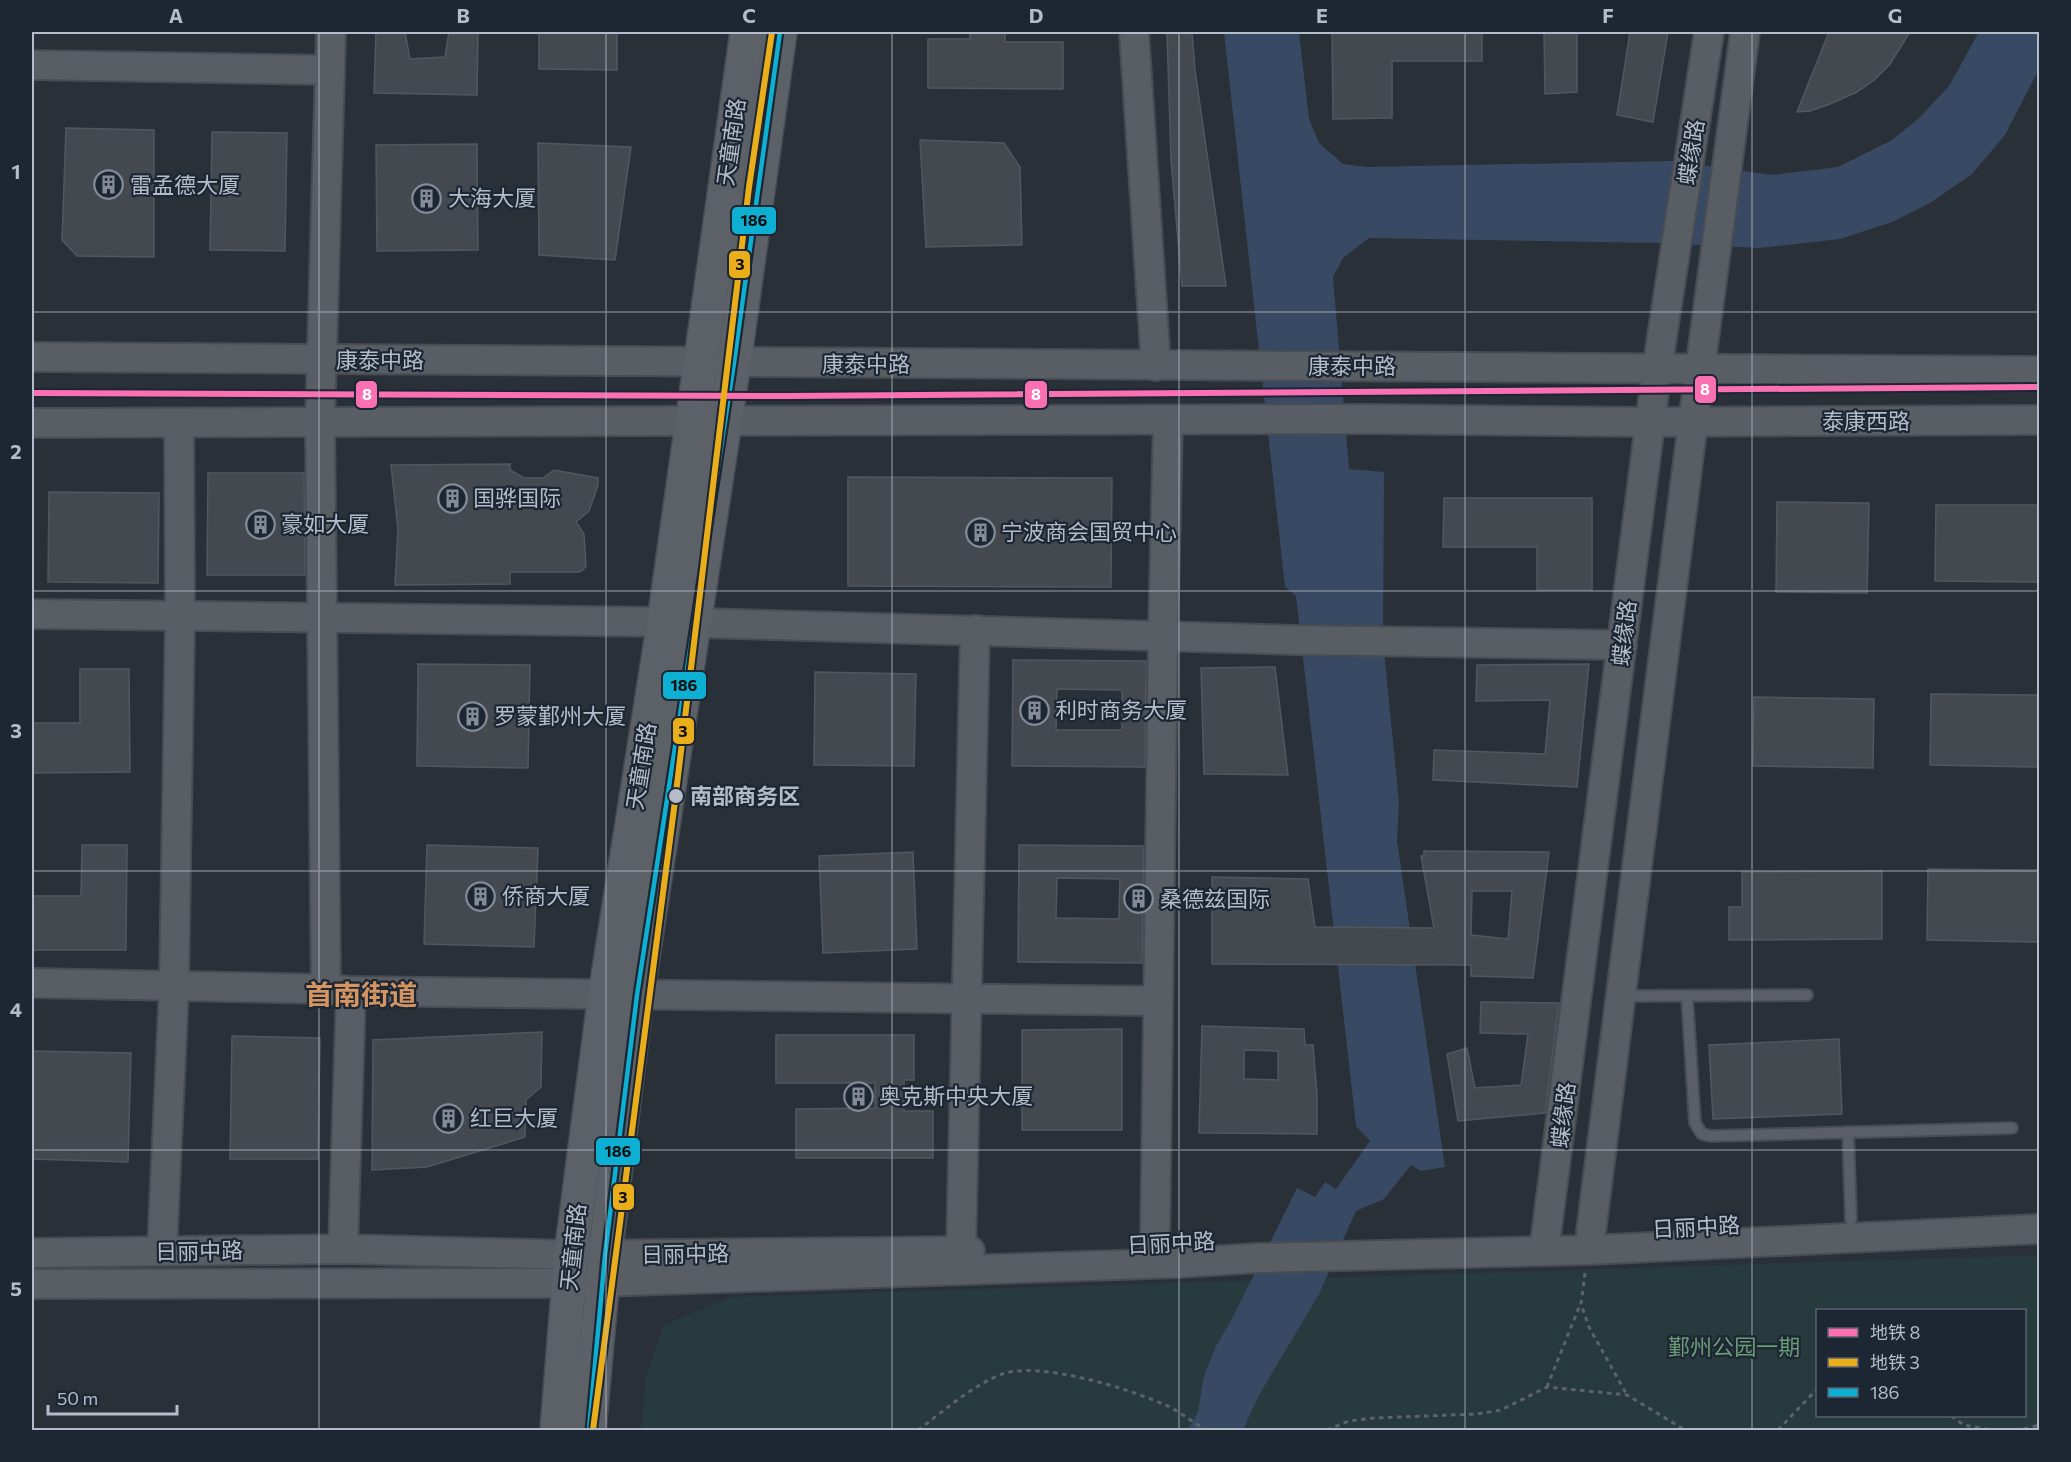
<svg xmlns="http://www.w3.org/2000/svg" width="2071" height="1462" viewBox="0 0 2071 1462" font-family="Commissioner,'Noto Sans SC',sans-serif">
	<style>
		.green { fill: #273a3e; fill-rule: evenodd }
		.water { fill: #384963 }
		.building { fill: #444950; stroke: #52575f; stroke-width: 1.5; fill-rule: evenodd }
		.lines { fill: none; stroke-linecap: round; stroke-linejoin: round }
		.lane-casing { stroke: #484c53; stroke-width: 14 }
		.secondary-casing { stroke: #484c53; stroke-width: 32 }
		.primary-casing { stroke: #484c55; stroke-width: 36 }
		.path { stroke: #5d636a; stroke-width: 3; stroke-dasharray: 4.5 4.5; stroke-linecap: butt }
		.lane { stroke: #5a5e66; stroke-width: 10 }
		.secondary { stroke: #595d64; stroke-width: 28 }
		.primary { stroke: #5c6168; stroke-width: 33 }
		.bus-1-casing { stroke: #1d2633; stroke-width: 9 }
		.bus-1 { stroke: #0dafd3; stroke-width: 4.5 }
		.metro-1-casing { stroke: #1d2633; stroke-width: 10 }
		.metro-2-casing { stroke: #1d2633; stroke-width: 10 }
		.metro-1 { stroke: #fb70b2; stroke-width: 6 }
		.metro-2 { stroke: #eaae1a; stroke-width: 6 }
		.grid { fill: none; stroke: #b4bcc9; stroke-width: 1.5; stroke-opacity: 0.55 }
		.stop-dot { fill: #b4bcc9; stroke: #1d2633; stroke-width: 2 }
		.labels { text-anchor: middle; stroke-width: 4.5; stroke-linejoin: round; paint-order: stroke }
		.street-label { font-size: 22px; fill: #b4bcc9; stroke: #1d2633 }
		.poi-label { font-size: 22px; fill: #b4bcc9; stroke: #1d2633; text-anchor: start }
		.stop-label { font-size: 22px; font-weight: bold; fill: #b4bcc9; stroke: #1d2633; text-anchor: start }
		.park-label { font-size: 22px; fill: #6b9a76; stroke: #1d2633 }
		.district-label { font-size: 28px; font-weight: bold; fill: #d59563; stroke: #1d2633 }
		.line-badge { stroke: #1d2633; stroke-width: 2 }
		.badge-label { font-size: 16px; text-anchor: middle; font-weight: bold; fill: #fff }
		.pale-badge-label { font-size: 16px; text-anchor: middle; font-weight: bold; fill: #111 }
		.neatline { fill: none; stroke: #b4bcc9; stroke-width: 2 }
		.grid-label { font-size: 20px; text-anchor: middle; font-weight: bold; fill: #b4bcc9 }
	</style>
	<rect width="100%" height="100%" fill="#2a3038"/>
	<!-- green -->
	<path class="green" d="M2039 1255V1430H641L646 1376 664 1325 731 1297ZM1818 1310H2024V1416H1818Z"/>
	<!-- water -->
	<path class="water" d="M1224 32H1299L1309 119 1319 143 1343 164 1367 167 1672 161 1772 175 1838 167 1892 140 1918 119 1949 86 1979 32H2039V69L2005 135 1972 174 1930 203 1892 222 1840 239 1759 248 1660 243 1369 238 1343 258 1333 277 1349 469 1384 472 1383 641 1399 802 1397 841 1445 1167 1421 1171 1411 1165 1384 1199 1356 1211 1319 1294 1258 1397 1243 1430H1188L1198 1412 1204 1376 1216 1346 1233 1317 1297 1188 1315 1197 1325 1182 1336 1189 1370 1141 1356 1126 1296 596 1285 587Z"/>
	<!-- building -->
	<g class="building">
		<path d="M376 32H405L410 59 445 57 449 32H478L477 95 374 93Z"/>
		<path d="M539 32H617V70L539 69Z"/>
		<path d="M970 32H1005V42H1063V89L928 88V39H970Z"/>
		<path d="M1167 32H1192L1195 70 1226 286H1182L1171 160Z"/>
		<path d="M1332 32H1482V61H1392V118L1333 119Z"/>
		<path d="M1544 32H1577V92L1545 94Z"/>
		<path d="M1630 32H1668L1653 122 1617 115Z"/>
		<path d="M1829 32H1910L1890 64 1874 80 1857 92 1830 104 1810 111 1797 112Z"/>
		<path d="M66 128 154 130V257L77 256 62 240Z"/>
		<path d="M212 132 287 133 285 251 210 250Z"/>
		<path d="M920 140 1004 143 1020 167 1022 245 926 247Z"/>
		<path d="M538 143 631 147 615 260 539 255Z"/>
		<path d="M477 144 478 250 377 251 376 145Z"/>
		<path d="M510 464V470L524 478H543L554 470 598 478V485L589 511 576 522 584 534 586 566 583 570 579 572H510V584L395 585 398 530 391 465Z"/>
		<path d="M208 473H304L305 575H207Z"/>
		<path d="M848 477 1112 478 1111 587 848 586Z"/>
		<path d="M49 492 159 493 158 583 48 582Z"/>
		<path d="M1444 498H1592V590H1537V547H1443Z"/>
		<path d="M1777 502 1869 503 1867 593 1776 592Z"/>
		<path d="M1936 505H2040V582L1935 581Z"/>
		<path d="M1013 660 1146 661 1145 767 1012 766ZM1057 689 1122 690V730H1056Z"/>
		<path d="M418 664 530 665 528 768 417 766Z"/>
		<path d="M1589 664 1577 787 1433 780 1434 750 1545 754 1550 700 1476 701 1477 665Z"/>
		<path d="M1275 667 1288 775 1204 774 1201 668Z"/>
		<path d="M80 669H129L130 772 32 773V723H80Z"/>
		<path d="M815 672 916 674 914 766 814 765Z"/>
		<path d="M1931 694 2040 695V767L1930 765Z"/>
		<path d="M1754 697 1874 699 1873 768 1753 766Z"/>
		<path d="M82 845H127L126 950H32V896H81Z"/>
		<path d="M427 845 538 848 534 947 424 944Z"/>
		<path d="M1019 845 1144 846 1142 963 1018 962ZM1057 878 1120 879 1119 919 1056 918Z"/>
		<path d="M1424 851 1549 852 1533 978 1471 976V965L1212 964V877L1308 879 1315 927 1434 928 1421 856H1424ZM1472 891H1512L1508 939 1471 935Z"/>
		<path d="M913 852 917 949 823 953 819 856Z"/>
		<path d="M1928 869 2040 870V942L1927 940Z"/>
		<path d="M1882 871V939L1729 940V907H1742V872Z"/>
		<path d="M1481 1002 1559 1003 1545 1113 1458 1121 1447 1054 1467 1048 1475 1088 1521 1085 1528 1034 1480 1033Z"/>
		<path d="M1202 1026 1304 1029 1305 1045H1313L1317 1095V1134L1199 1133ZM1244 1050 1278 1051V1080L1244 1079Z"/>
		<path d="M1122 1029V1130H1022V1030Z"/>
		<path d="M542 1032 541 1087 526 1100 525 1137 427 1167 372 1170 373 1040Z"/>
		<path d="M776 1035H914V1080H904V1111H933V1158H796V1109L875 1108V1083H776Z"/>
		<path d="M232 1036 320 1038 318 1159H230Z"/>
		<path d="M1839 1039 1842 1114 1713 1119 1709 1045Z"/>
		<path d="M32 1051 131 1053 128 1162 32 1159Z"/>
	</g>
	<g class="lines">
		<defs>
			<g id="lane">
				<path d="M1621 996 1807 995"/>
				<path d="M1687 996 1695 1123 1702 1134 1711 1136 2012 1128"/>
				<path d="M1848 1132 1851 1220"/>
			</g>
			<g id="secondary">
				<path d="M1134 32 1156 366"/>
				<path d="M32 65 330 70"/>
				<path d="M32 357 2040 371"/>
				<path d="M32 423 1370 419 1650 422 2040 420"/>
				<path d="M32 614 664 622 1295 640 1622 645"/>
				<path d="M32 983 326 989 351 991 1158 1001"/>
				<path d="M326 989 320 422 331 32"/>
				<path d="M1591 1232 1693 422 1745 32"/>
				<path d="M1546 1236 1657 369 1709 32"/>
				<path d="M1155 1245 1163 636 1168 421"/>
				<path d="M343 1249 351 991"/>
				<path d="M162 1251 174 986 180 616 179 423"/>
				<path d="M961 1251 975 630"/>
				<path d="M32 1253 343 1249 571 1255 970 1251"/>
				<path d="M32 1284 569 1283 1178 1263 1257 1258 1588 1250 2040 1229"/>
			</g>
			<g id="primary">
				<path d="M557 1430 571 1255 605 995 664 622 747 32"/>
				<path d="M589 1430 605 1255 637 995 734 363 780 32"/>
			</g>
		</defs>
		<!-- lane casing -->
		<use href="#lane" class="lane-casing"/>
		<!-- secondary casing -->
		<use href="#secondary" class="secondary-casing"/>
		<!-- primary casing -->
		<use href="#primary" class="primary-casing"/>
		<!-- path -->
		<g class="path">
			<path d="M1585 1273 1581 1304 1589 1327 1627 1395"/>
			<path d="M1547 1387 1580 1305"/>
			<path d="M1951 1416 1964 1425 1991 1430"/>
			<path d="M918 1430C944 1411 971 1386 1002 1374 1039 1361 1127 1388 1163 1404 1178 1410 1192 1422 1206 1430"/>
			<path d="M1327 1430 1349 1421 1374 1418 1477 1414 1501 1410 1547 1387 1627 1395 1685 1430"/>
			<path d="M1778 1430 1818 1388"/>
			<path d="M1997 1430 2024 1429 2040 1425"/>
		</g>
		<!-- lane -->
		<use href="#lane" class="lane"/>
		<!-- secondary -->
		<use href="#secondary" class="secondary"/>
		<!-- primary -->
		<use href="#primary" class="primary"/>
		<defs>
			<path id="bus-1" d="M589 1430 605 1255 637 995 734 363 780 32"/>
		</defs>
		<!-- bus-1 casing -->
		<use href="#bus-1" class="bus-1-casing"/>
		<!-- bus-1 -->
		<use href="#bus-1" class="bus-1"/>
		<defs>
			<path id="metro-1" d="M32 393 788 396 2040 387"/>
			<path id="metro-2" d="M593 1430 675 801 749 187 772 32"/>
		</defs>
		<!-- metro-1 casing -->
		<use href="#metro-1" class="metro-1-casing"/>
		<!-- metro-2 casing -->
		<use href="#metro-2" class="metro-2-casing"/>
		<!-- metro-1 -->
		<use href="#metro-1" class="metro-1"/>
		<!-- metro-2 -->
		<use href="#metro-2" class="metro-2"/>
	</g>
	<!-- grid -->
	<path class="grid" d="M319 32V1430M606 32V1430M892 32V1430M1179 32V1430M1465 32V1430M1752 32V1430M32 312H2040M32 591H2040M32 871H2040M32 1150H2040"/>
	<!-- icons -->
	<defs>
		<symbol id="building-ring" viewBox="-11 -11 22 22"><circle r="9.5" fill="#1d2633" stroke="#848b96" stroke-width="1.5"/><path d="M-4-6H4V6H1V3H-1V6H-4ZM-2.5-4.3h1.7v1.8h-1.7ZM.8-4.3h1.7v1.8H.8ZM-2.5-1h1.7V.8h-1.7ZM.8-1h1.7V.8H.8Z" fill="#848b96"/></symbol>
	</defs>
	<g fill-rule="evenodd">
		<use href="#building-ring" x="92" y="168" width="33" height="33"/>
		<use href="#building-ring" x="410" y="182" width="33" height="33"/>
		<use href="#building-ring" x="436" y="482" width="33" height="33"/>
		<use href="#building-ring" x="244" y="508" width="33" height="33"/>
		<use href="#building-ring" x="964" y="516" width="33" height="33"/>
		<use href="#building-ring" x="1018" y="694" width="33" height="33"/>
		<use href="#building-ring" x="456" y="700" width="33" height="33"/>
		<use href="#building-ring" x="464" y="880" width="33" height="33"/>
		<use href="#building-ring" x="1122" y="882" width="33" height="33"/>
		<use href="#building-ring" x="842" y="1080" width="33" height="33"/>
		<use href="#building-ring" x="432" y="1102" width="33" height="33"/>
	</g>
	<!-- markers -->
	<circle class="stop-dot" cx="676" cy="796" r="8"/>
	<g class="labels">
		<!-- street labels -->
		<g class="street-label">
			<text transform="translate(731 142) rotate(-82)" y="8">天童南路</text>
			<text transform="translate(1691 152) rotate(-81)" y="8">蝶缘路</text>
			<text x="380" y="368">康泰中路</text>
			<text x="866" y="372">康泰中路</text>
			<text x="1352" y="374">康泰中路</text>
			<text x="1866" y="429">泰康西路</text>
			<text transform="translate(1624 633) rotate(-83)" y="8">蝶缘路</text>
			<text transform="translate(641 766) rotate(-81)" y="8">天童南路</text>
			<text transform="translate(1563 1115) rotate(-83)" y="8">蝶缘路</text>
			<text transform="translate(1696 1227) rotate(-3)" y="8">日丽中路</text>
			<text transform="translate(1171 1243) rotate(-3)" y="8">日丽中路</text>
			<text transform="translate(573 1247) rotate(-84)" y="8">天童南路</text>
			<text transform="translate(199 1251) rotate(-1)" y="8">日丽中路</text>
			<text transform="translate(685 1254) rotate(-1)" y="8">日丽中路</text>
		</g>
		<!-- poi labels -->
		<g class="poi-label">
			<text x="130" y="193">雷孟德大厦</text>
			<text x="448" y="206">大海大厦</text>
			<text x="473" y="506">国骅国际</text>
			<text x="281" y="532">豪如大厦</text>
			<text x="1001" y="540">宁波商会国贸中心</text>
			<text x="1055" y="718">利时商务大厦</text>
			<text x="494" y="724">罗蒙鄞州大厦</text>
			<text x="502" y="904">侨商大厦</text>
			<text x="1160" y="907">桑德兹国际</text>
			<text x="879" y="1104">奥克斯中央大厦</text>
			<text x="470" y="1126">红巨大厦</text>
		</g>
		<!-- stop labels -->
		<g class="stop-label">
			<text x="690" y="804">南部商务区</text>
		</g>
		<!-- park labels -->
		<g class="park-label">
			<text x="1734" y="1355">鄞州公园一期</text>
		</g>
		<!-- district labels -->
		<g class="district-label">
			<text x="361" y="1005">首南街道</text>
		</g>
	</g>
	<g class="line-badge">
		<rect x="731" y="206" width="46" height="29" rx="6" fill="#0dafd3"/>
		<rect x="728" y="250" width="23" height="29" rx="6" fill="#eaae1a"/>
		<rect x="1694" y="375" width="23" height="29" rx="6" fill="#fb70b2"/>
		<rect x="1024" y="380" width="24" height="29" rx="6" fill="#fb70b2"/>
		<rect x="355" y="380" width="23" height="29" rx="6" fill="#fb70b2"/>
		<rect x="662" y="671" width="45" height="29" rx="6" fill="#0dafd3"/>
		<rect x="672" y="717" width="23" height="28" rx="6" fill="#eaae1a"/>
		<rect x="595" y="1137" width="46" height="29" rx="6" fill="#0dafd3"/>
		<rect x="612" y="1183" width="23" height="28" rx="6" fill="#eaae1a"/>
	</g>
	<g class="badge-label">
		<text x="1705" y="395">8</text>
		<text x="1036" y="400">8</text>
		<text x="367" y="400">8</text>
	</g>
	<g class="pale-badge-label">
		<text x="754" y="226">186</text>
		<text x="740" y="270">3</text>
		<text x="684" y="691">186</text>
		<text x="683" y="737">3</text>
		<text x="618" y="1157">186</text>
		<text x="623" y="1203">3</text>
	</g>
	<!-- border -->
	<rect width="2071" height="1462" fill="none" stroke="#1d2633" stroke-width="66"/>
	<!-- legend -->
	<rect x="1816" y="1309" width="210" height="108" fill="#1d2633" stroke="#59626f" stroke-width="1.5"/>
	<rect x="1828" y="1328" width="30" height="9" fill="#fb70b2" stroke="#59626f" stroke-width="1.5"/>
	<text x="1870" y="1339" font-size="18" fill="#b4bcc9">地铁 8</text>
	<rect x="1828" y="1358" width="30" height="9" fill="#eaae1a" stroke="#59626f" stroke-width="1.5"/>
	<text x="1870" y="1369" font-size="18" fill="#b4bcc9">地铁 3</text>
	<rect x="1828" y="1388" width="30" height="9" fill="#0dafd3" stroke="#59626f" stroke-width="1.5"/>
	<text x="1870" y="1399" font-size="18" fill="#b4bcc9">186</text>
	<!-- scale -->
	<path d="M48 1405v9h129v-9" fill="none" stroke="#b4bcc9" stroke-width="3"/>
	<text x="57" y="1405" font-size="18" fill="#b4bcc9" stroke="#1d2633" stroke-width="4.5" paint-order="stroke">50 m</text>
	<rect x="33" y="33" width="2005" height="1396" class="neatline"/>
	<g class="grid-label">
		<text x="176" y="23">A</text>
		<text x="463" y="23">B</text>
		<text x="749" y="23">C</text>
		<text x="1036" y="23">D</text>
		<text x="1322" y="23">E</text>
		<text x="1608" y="23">F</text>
		<text x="1895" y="23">G</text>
		<text x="16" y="179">1</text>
		<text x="16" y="459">2</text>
		<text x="16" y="738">3</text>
		<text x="16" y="1017">4</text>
		<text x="16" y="1296">5</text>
	</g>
</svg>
